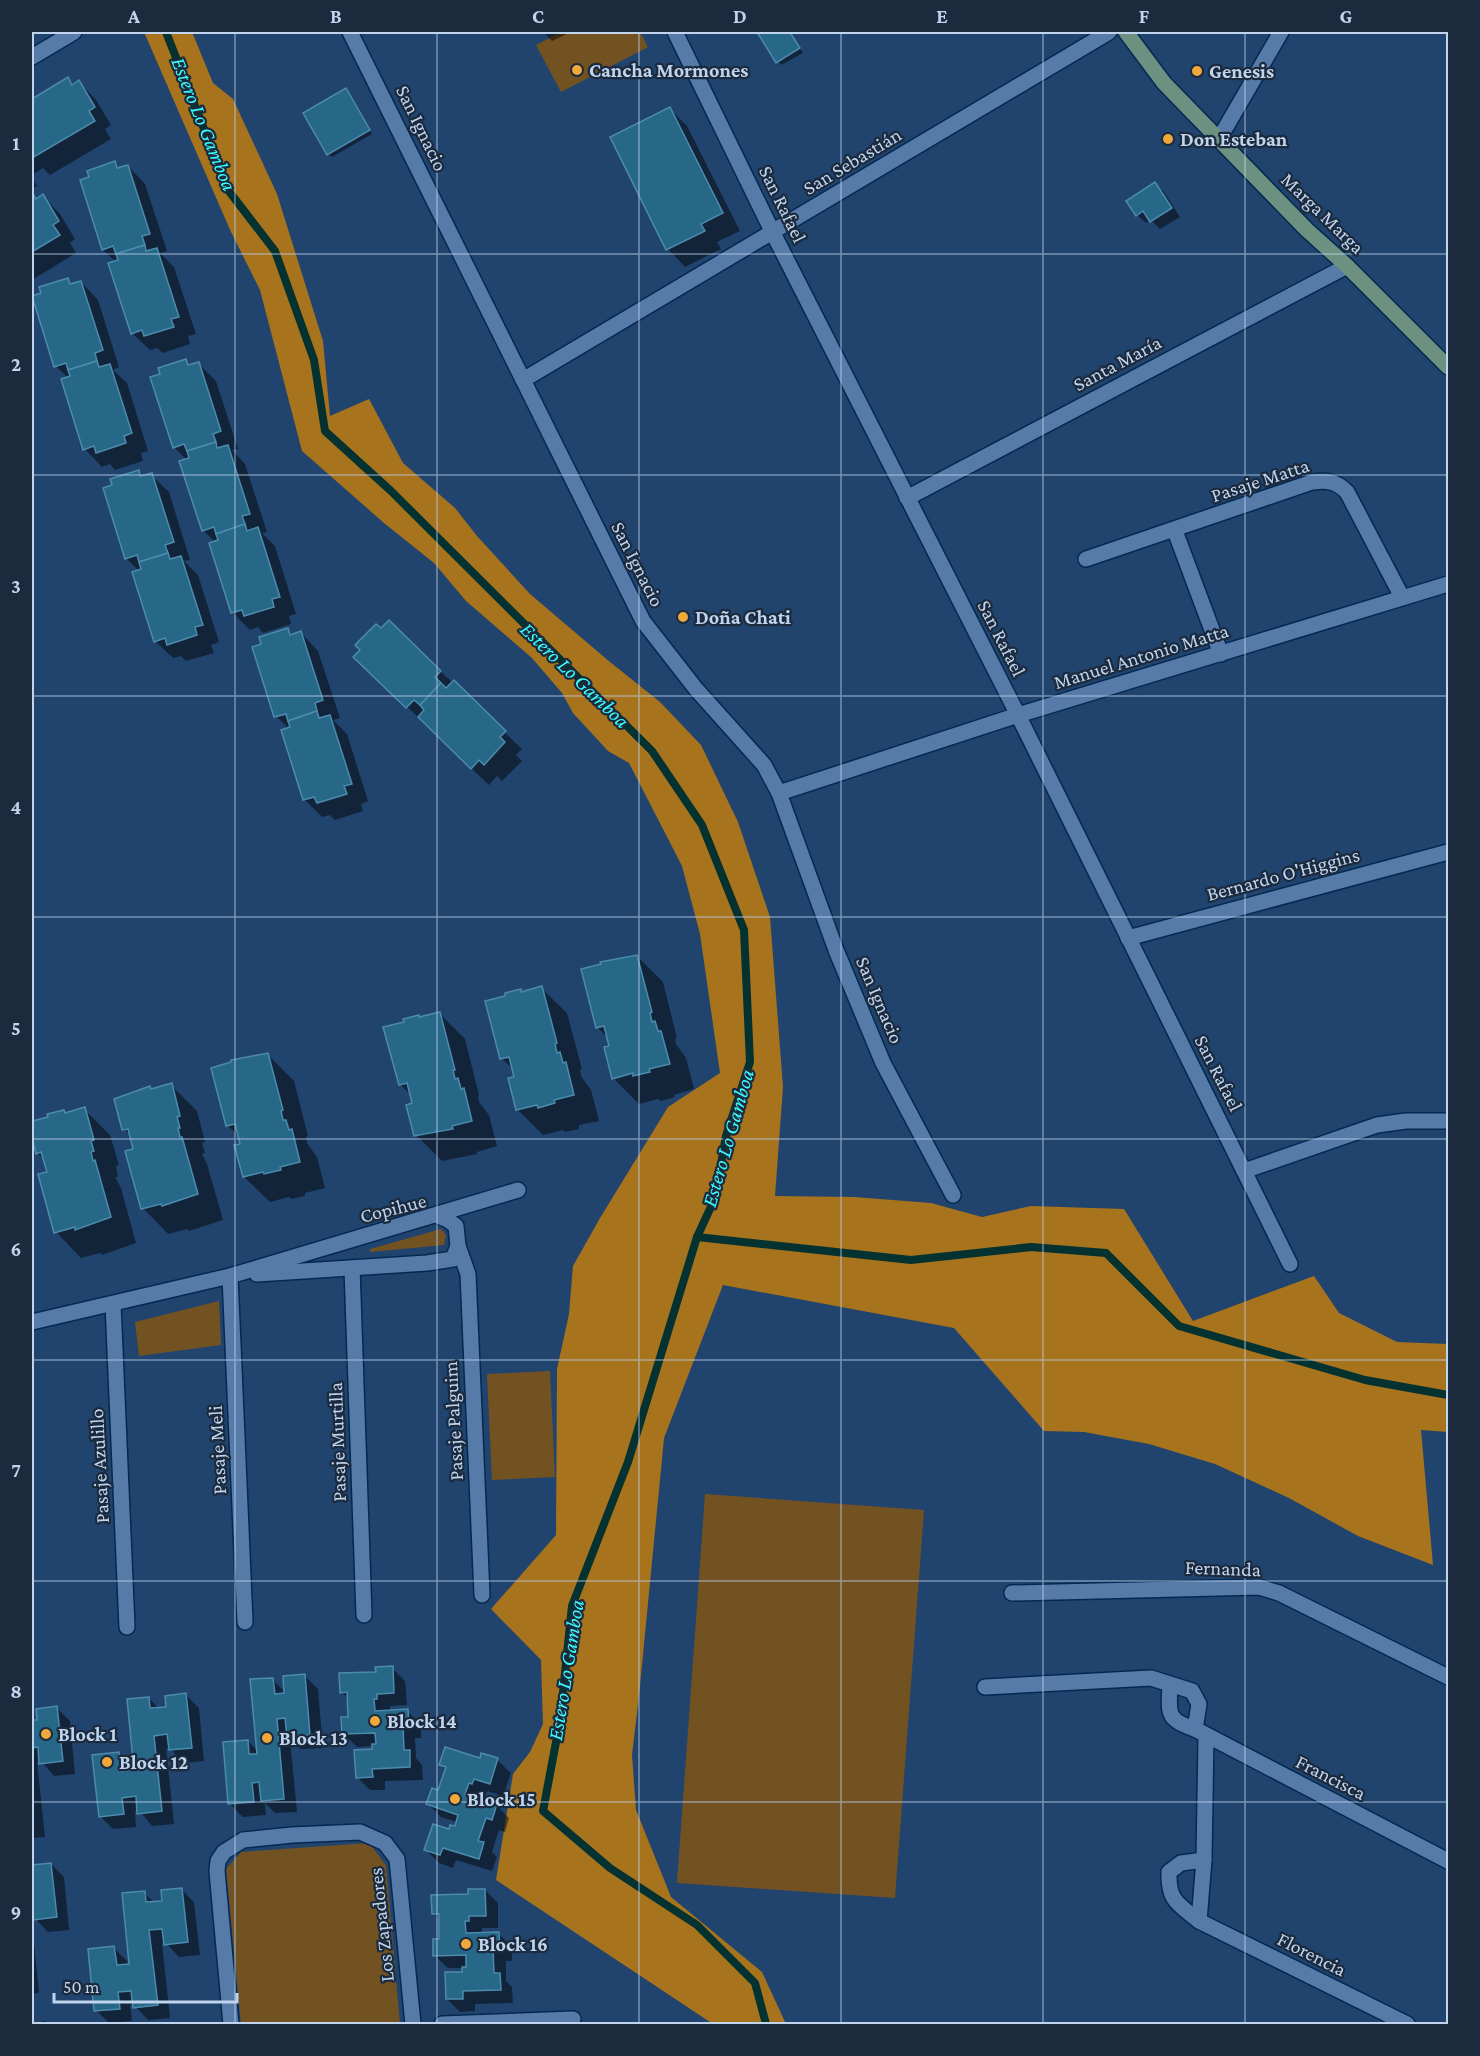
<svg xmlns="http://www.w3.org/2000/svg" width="1480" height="2056" viewBox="0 0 1480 2056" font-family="'Crimson Pro',serif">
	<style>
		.green { fill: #735222 }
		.forest { fill: #a7731d }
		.shadow { fill: #0007; fill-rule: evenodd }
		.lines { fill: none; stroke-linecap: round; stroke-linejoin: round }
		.stream { stroke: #043231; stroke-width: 8 }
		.building { fill: #276787; stroke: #4d8bad; stroke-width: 1.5 }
		.minor-casing { stroke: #042951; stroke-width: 18 }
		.tertiary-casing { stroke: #042951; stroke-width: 18 }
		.secondary-casing { stroke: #042951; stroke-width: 18 }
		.primary-casing { stroke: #042951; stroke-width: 18 }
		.minor { stroke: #567ba9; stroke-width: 15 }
		.tertiary { stroke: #567ba9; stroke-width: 15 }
		.secondary { stroke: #567ba9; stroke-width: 15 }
		.primary { stroke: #6d9181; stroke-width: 15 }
		.grid { fill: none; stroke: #c0d4ed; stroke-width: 1.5; stroke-opacity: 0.55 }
		.poi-dot { fill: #eea83c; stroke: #1b2a3d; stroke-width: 2 }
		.labels { text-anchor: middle; stroke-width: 4.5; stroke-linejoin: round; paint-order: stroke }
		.poi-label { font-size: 20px; font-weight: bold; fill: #c0d4ed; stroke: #1b2a3d; text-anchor: start }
		.street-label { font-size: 20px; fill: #c0d4ed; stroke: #1b2a3d }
		.water-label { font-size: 21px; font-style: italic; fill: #39fefc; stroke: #1b2a3d }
		.neatline { fill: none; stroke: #c0d4ed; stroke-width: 2 }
		.grid-label { font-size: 20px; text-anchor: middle; font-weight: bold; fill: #c0d4ed }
	</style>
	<rect width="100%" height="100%" fill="#21446e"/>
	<!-- green -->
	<g class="green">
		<path d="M561 32H640L648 47 561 92 536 45Z"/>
		<path d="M441 1229 446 1235 444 1245 370 1252V1249Z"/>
		<path d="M219 1301 221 1345 139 1356 135 1322Z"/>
		<path d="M550 1371 555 1477 492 1480 487 1374Z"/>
		<path d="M705 1494 924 1510 895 1898 677 1883Z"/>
		<path d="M369 1843 386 1865 400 2024H241L226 1869 241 1852Z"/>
	</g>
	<!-- forest -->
	<path class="forest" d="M144 32H192L213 83 233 99 277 194 323 341 330 416 369 399 403 463 455 508 477 536 530 594 610 662 660 702 701 745 738 822 770 917 783 1087 775 1196 854 1197 931 1203 982 1217 1031 1206 1124 1209 1193 1321 1314 1276 1339 1313 1397 1342 1448 1344V1432L1421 1430 1433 1565 1358 1536 1289 1498 1215 1464 1149 1444 1084 1432 1044 1431 954 1328 723 1285 664 1438 639 1696 632 1755 636 1810 671 1897 762 1972 786 2024H713L496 1880 513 1774 530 1752 543 1724 541 1660 491 1609 556 1535 557 1369 569 1314 573 1266 600 1218 668 1107 720 1073 700 934 682 866 629 763 608 751 573 713 562 693 532 658 466 601 434 563 384 523 302 451 260 290 231 232Z"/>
	<!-- shadow -->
	<g class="shadow">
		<path d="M543 32H571L552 41Z"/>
		<path d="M759 32H791L803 53 781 65Z"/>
		<path d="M68 79 74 85 79 82 96 100 111 125 105 129 111 139 50 175 43 168 32 175V101Z"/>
		<path d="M349 94 372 134 332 157 328 154Z"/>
		<path d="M670 109 687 126 740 231 717 242 721 249 685 267 668 249 612 138Z"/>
		<path d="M115 163 120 169 128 166 145 184 167 251 160 253 174 267 196 334 188 336 190 344 163 353 157 348 150 350 132 333 116 262 103 250 91 178Z"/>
		<path d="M32 177 37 186 32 189Z"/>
		<path d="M1155 184 1164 192 1180 217 1160 229 1151 220 1146 223 1137 215Z"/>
		<path d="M32 194 37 200 43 196 60 214 75 239 70 243 76 253 32 280Z"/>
		<path d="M67 279 73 285 81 282 98 300 119 367 113 370 127 383 148 451 141 453 143 461 115 470 110 464 102 467 85 449 69 379 56 366Z"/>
		<path d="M186 361 191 366 199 364 216 381 238 449 232 450 245 464 267 532 262 533 275 546 296 614 289 616 291 624 263 633 258 627 250 630 232 612 215 542 203 530 187 460 174 447Z"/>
		<path d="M138 472 144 477 151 475 169 492 190 560 184 561 198 575 219 642 211 645 214 653 186 661 181 656 173 658 155 641 139 571 126 558Z"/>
		<path d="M389 622 522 749 516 755 522 761 502 781 497 776 489 785 355 657Z"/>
		<path d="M287 630 293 635 301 633 318 651 340 718 333 720 347 734 368 801 361 804 363 811 335 820 330 815 322 817 305 800 289 729 276 716 263 645Z"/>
		<path d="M637 956 663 982 677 1038H675L676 1044 686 1058 694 1089 674 1095 675 1097 661 1101 658 1099 639 1104 613 1078 609 1039 597 1027Z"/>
		<path d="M541 988 567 1013 582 1069H580L581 1076 591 1090 599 1121 579 1125V1129L565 1132 563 1130 543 1135 518 1110 514 1070 502 1059 487 1002 520 991 522 993Z"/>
		<path d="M440 1014 465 1039 479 1095 478 1096 479 1102 489 1115 497 1146 477 1152V1154L442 1161 416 1135 412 1096 400 1084 420 1019Z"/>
		<path d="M268 1055 294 1081 308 1136 306 1137 307 1143 317 1157 325 1188 305 1193V1196L291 1199 289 1197 270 1202 244 1177 240 1137 228 1126 213 1069Z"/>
		<path d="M171 1085 197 1111 205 1142 202 1143 205 1153 202 1154 207 1164 223 1220 189 1231 187 1229 168 1234 143 1208 135 1150 132 1137 124 1129 150 1088 152 1090Z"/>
		<path d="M84 1109 110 1135 119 1165 116 1166 118 1177H115L121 1188 136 1243 102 1255 100 1253 81 1258 56 1232 48 1173 45 1160 37 1153 32 1132V1123L50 1118 63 1111 66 1114Z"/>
		<path d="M392 1668 405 1681 407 1705 390 1706V1712L407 1711 421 1724V1738H415L416 1758 422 1765 423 1780 385 1781V1790H370L357 1777 373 1751V1746L357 1747 344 1734 350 1719 349 1699 341 1692Z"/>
		<path d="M305 1676 318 1689 323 1748 301 1749 290 1739 297 1812 275 1813 265 1803 266 1815 243 1817 230 1804 248 1741 258 1752 272 1679 286 1693ZM318 1733V1736L298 1737V1734Z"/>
		<path d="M186 1695 199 1708 204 1761 183 1763 170 1748H166L174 1824 152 1826 139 1810 135 1811 136 1827 113 1829 100 1816 118 1754 132 1767V1771H136L149 1698 159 1709 168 1708Z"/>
		<path d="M57 1708 70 1721 75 1774 54 1776 41 1761 37 1762 45 1837 32 1838V1722L39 1721Z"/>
		<path d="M481 1760H497L511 1773 503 1796 487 1791 485 1796 482 1795 480 1800 496 1805 509 1818 505 1832 499 1830 492 1852 497 1857 492 1871 456 1860 453 1868 439 1863 426 1850 456 1828 457 1822 441 1817 428 1804 439 1792 446 1770 441 1764Z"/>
		<path d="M51 1864 64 1877 69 1930 48 1932 34 1917 32 1918V1866Z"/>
		<path d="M181 1889 194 1902 200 1955 179 1957 165 1942 162 1943 170 2018 148 2020 134 2005H130L132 2021 109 2023 96 2010 114 1948 127 1961 128 1966 131 1965 144 1893 155 1903 164 1902Z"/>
		<path d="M485 1890 498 1903V1928H482V1934H499L512 1947V1961H506V1981L512 1987 513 2003 475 2004V2011L460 2012 447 1999 464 1973V1968H448L434 1955 441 1940 440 1920 433 1913Z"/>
		<path d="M32 1923 39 1993 32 1994Z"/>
		<path d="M45 2021 48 2024H32V2023Z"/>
	</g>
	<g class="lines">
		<!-- stream -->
		<g class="stream">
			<path d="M166 32 228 190 275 251 314 360 325 431 391 491 652 751 702 825 744 930 750 1062 726 1136 715 1198 697 1237 628 1462 572 1606 560 1721 543 1811 610 1868 697 1925 755 1983 766 2024"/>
			<path d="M697 1237 911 1260 1031 1247 1106 1253 1179 1326 1365 1380 1448 1395"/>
		</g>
	</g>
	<!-- building -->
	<g class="building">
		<path d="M757 32H790L800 48 776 63Z"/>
		<path d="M68 77 72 85 79 80 95 107 89 111 95 121 32 158V99Z"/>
		<path d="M346 88 370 130 327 155 303 113Z"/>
		<path d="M670 107 723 213 701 224 705 231 666 250 610 137Z"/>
		<path d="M115 161 117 168 128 165 150 234 142 236 145 245 116 254 113 246 102 250 80 180 89 177 87 171Z"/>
		<path d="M1155 182 1172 208 1150 222 1143 211 1136 216 1126 201Z"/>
		<path d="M32 192 36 199 43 194 59 221 53 225 60 235 32 252Z"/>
		<path d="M145 245 146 251 157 248 179 317 171 319 174 327 144 336 142 330 131 334 108 263 118 260 116 254Z"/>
		<path d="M68 278 70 284 81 281 103 350 95 353 97 361 68 370 66 363 54 367 32 296 41 293 39 287Z"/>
		<path d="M186 359 188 365 199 362 221 431 213 434 216 442 187 451 184 444 173 448 150 377 160 374 158 368Z"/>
		<path d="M97 361 99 367 110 364 132 433 124 436 126 443 96 453 94 446 83 450 61 379 70 376 68 370Z"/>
		<path d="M216 442 217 448 228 445 250 514 242 516 245 524 216 534 214 527 202 531 179 461 189 458 187 451Z"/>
		<path d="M139 470 140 476 152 473 174 542 165 545 168 553 139 562 137 555 125 559 103 488 112 485 110 479Z"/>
		<path d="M245 524 247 531 258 527 280 597 272 599 274 607 244 616 242 610 231 613 209 543 218 540 216 534Z"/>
		<path d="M168 553 170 559 181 556 203 625 195 627 197 635 167 645 165 638 154 642 132 572 141 569 139 562Z"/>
		<path d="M389 620 441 671 435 677 441 683 420 705 414 700 406 708 353 657 360 650 355 645 376 624 381 628Z"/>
		<path d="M288 628 290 635 301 631 323 700 315 703 317 711 288 721 286 714 274 717 252 647 261 644 259 637Z"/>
		<path d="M454 680 506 731 500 737 505 742 484 765 479 760 471 769 418 717 424 710 420 705 441 683 446 688Z"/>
		<path d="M317 711 319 718 330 715 352 784 344 786 347 794 317 803 314 797 303 800 281 730 290 727 288 721Z"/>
		<path d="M637 955 652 1012 650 1013 652 1022 655 1021 658 1031H661L670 1064 649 1069 650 1072 633 1076V1073L612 1079 604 1047 609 1046 604 1026 596 1028 581 969 601 964 600 962Z"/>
		<path d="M542 986 557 1043 555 1044 557 1053 560 1052 563 1063 566 1062 574 1095 554 1100 555 1103 538 1108 537 1105 516 1110 508 1078 514 1077 509 1057 500 1059 485 1001 505 996V993L521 989V992Z"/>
		<path d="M440 1012 455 1070H453L455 1079 458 1078 461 1089 464 1088 472 1121 452 1126 453 1129 414 1136 406 1105 412 1103 407 1083 399 1085 383 1027 404 1022 403 1019 419 1015V1017Z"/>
		<path d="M268 1053 283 1110 281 1111 283 1120H286L289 1130 292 1129 300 1162 280 1167 281 1170 264 1174 263 1172 243 1177 234 1145 240 1144 235 1124 226 1126 211 1068 231 1062V1060Z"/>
		<path d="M172 1083 180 1116 177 1117 180 1128H178L180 1137H182L198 1194 162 1206 161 1204 141 1209 125 1151 133 1149 128 1129 122 1130 114 1099 150 1086 151 1089Z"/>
		<path d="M85 1107 94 1140 91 1141 94 1151 91 1152 93 1161 95 1160 111 1217 75 1230V1227L54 1233 38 1174 47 1172 41 1152 36 1154 32 1138V1121L48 1117 47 1114 64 1110 65 1113Z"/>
		<path d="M393 1666 394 1693 377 1694V1699H374L375 1711 408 1709 409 1725 403 1726 404 1750H410V1767L372 1769 373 1777 356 1778 354 1750 372 1749V1744H376L375 1733 342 1734 341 1717H348L347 1692 340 1693 339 1673 376 1672 375 1667Z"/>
		<path d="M305 1674 310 1735 287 1737 285 1718 277 1719 284 1799 261 1801 259 1782 252 1783 254 1802 228 1804 223 1742 248 1740 249 1754H257L250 1679 273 1678 275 1694 284 1693 283 1676Z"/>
		<path d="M186 1693 192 1748 169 1750 167 1734 154 1736 162 1811 137 1814 136 1796 122 1798 124 1814 99 1817 92 1755 119 1752 121 1771 134 1770 127 1699 149 1697 150 1708 166 1707 165 1696Z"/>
		<path d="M57 1706 63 1761 39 1764 38 1747 32 1748V1720H37L36 1709Z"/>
		<path d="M445 1747 480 1758 481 1753 498 1758 490 1784 474 1779 472 1784 469 1783 465 1794 497 1804 492 1820 486 1818 478 1841 484 1842 479 1859 443 1848 440 1855 424 1850 433 1824 449 1829 450 1825 455 1826 458 1815 426 1804 432 1788 438 1790 446 1767 439 1765Z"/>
		<path d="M51 1863 57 1917 33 1920 32 1865Z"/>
		<path d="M182 1888 188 1942 164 1945 162 1929 149 1930 158 2005 133 2008 131 1991 118 1992 120 2009 94 2011 88 1949 114 1946 117 1965 129 1964 122 1893 145 1891 146 1902 162 1901 161 1890Z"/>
		<path d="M468 1889H485L486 1916H469V1921H465L466 1933 499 1932 500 1948 493 1949 494 1973H500L501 1990 463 1991V1999H446L445 1972H462V1967H466V1955L433 1956V1939H439V1914H432L431 1895 468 1894Z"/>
	</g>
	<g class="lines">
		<defs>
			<g id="minor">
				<path d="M350 32 643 621 696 689 764 765 779 793 836 950 883 1063 953 1195"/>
				<path d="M1219 139 1281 32"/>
				<path d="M523 380 1109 32"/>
				<path d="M907 498 1347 266"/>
				<path d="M1175 531 1221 654"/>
				<path d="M1086 559 1312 482C1327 480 1336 481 1347 492L1402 597"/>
				<path d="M779 793 1018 715 1448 584"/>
				<path d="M1244 1171 1290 1264"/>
				<path d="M458 1246 468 1274 482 1595"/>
				<path d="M352 1268 364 1615"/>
				<path d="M257 1274 427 1263 453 1259 458 1246 456 1226 448 1220 436 1215"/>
				<path d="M230 1276 245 1622"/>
				<path d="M113 1304 127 1627"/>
				<path d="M32 1322 230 1276 518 1190"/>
				<path d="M1012 1593 1259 1587 1279 1593 1448 1677"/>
				<path d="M985 1687 1151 1678 1192 1691 1199 1704 1195 1729C1165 1720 1169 1712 1170 1684"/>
				<path d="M1195 1729 1448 1861"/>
				<path d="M1204 1860 1181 1863 1169 1872C1168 1901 1178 1904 1199 1921L1407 2024"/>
				<path d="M1199 1921 1204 1860 1206 1736"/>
				<path d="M231 2024 217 1871 218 1861 224 1852 243 1840 292 1835 360 1832 385 1843 397 1859 413 2024"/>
				<path d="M442 2024 573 2019"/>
			</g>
			<g id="tertiary">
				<path d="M675 32 773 233 1018 715 1244 1171 1377 1125 1406 1121H1448"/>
				<path d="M1128 938 1448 852"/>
			</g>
			<path id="secondary" d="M32 57 74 32"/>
			<path id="primary" d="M1126 32 1164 83 1307 230 1347 266 1448 367"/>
		</defs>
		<!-- minor casing -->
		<use href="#minor" class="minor-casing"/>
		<!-- tertiary casing -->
		<use href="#tertiary" class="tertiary-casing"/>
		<!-- secondary casing -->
		<use href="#secondary" class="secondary-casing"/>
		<!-- primary casing -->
		<use href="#primary" class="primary-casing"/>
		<!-- minor -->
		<use href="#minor" class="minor"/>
		<!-- tertiary -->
		<use href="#tertiary" class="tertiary"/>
		<!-- secondary -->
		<use href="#secondary" class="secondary"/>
		<!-- primary -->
		<use href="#primary" class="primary"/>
	</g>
	<!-- grid -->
	<path class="grid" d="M235 32V2024M437 32V2024M639 32V2024M841 32V2024M1043 32V2024M1245 32V2024M32 254H1448M32 475H1448M32 696H1448M32 917H1448M32 1139H1448M32 1360H1448M32 1581H1448M32 1802H1448"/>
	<!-- markers -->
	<g class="poi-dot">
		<circle cx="577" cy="70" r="6"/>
		<circle cx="1197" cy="71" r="6"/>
		<circle cx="1168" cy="139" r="6"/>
		<circle cx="683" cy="617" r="6"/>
		<circle cx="375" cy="1721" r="6"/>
		<circle cx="46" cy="1734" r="6"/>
		<circle cx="267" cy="1738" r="6"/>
		<circle cx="107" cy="1762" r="6"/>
		<circle cx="455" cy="1799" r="6"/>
		<circle cx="466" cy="1944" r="6"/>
	</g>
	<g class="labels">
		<!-- poi labels -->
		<g class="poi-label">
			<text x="589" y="77">Cancha Mormones</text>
			<text x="1209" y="78">Genesis</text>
			<text x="1180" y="146">Don Esteban</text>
			<text x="695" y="624">Doña Chati</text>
			<text x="387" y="1728">Block 14</text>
			<text x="58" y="1741">Block 1</text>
			<text x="279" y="1745">Block 13</text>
			<text x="119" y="1769">Block 12</text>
			<text x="467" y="1806">Block 15</text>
			<text x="478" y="1951">Block 16</text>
		</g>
		<!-- street labels -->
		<g class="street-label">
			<text transform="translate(422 128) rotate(64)" y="7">San Ignacio</text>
			<text transform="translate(852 161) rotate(-31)" y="7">San Sebastián</text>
			<text transform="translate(783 204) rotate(64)" y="7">San Rafael</text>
			<text transform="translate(1323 213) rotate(44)" y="7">Marga Marga</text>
			<text transform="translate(1117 363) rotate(-28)" y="7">Santa María</text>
			<text transform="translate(1260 480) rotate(-18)" y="7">Pasaje Matta</text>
			<text transform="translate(638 564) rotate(63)" y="7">San Ignacio</text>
			<text transform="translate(1002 638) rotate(63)" y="7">San Rafael</text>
			<text transform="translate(1141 656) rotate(-17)" y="7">Manuel Antonio Matta</text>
			<text transform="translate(1283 874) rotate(-15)" y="7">Bernardo O'Higgins</text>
			<text transform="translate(880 1000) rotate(67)" y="7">San Ignacio</text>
			<text transform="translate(1219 1073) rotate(63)" y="7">San Rafael</text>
			<text transform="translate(393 1208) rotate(-14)" y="7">Copihue</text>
			<text transform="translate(453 1421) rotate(-93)" y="7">Pasaje Palguim</text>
			<text transform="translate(337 1442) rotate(-92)" y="7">Pasaje Murtilla</text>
			<text transform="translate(217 1450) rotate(-93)" y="7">Pasaje Meli</text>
			<text transform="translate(99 1466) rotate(-93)" y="7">Pasaje Azulillo</text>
			<text transform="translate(1223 1568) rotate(2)" y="7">Fernanda</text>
			<text transform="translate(1331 1777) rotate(27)" y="7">Francisca</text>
			<text transform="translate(381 1925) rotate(-96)" y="7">Los Zapadores</text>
			<text transform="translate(1312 1954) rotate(27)" y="7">Florencia</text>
		</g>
		<!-- water labels -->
		<g class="water-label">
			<text transform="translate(204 124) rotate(68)" y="7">Estero Lo Gamboa</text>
			<text transform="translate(575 675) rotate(44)" y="7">Estero Lo Gamboa</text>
			<text transform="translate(728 1138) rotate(-74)" y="7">Estero Lo Gamboa</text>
			<text transform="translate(566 1670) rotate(-81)" y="7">Estero Lo Gamboa</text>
		</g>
	</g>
	<!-- border -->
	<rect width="1480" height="2056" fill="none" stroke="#1b2a3d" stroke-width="66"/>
	<!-- scale -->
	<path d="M54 1993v9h183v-9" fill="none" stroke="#c0d4ed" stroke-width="3"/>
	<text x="63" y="1993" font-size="18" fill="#c0d4ed" stroke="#1b2a3d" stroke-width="4.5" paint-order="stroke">50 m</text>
	<rect x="33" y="33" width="1414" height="1990" class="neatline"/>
	<g class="grid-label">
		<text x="134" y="23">A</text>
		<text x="336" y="23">B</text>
		<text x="538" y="23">C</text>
		<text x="740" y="23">D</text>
		<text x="942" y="23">E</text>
		<text x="1144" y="23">F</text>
		<text x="1346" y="23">G</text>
		<text x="16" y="150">1</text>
		<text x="16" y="371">2</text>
		<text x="16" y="593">3</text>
		<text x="16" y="814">4</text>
		<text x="16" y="1035">5</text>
		<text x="16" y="1256">6</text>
		<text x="16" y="1477">7</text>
		<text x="16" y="1698">8</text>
		<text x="16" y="1919">9</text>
	</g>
</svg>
